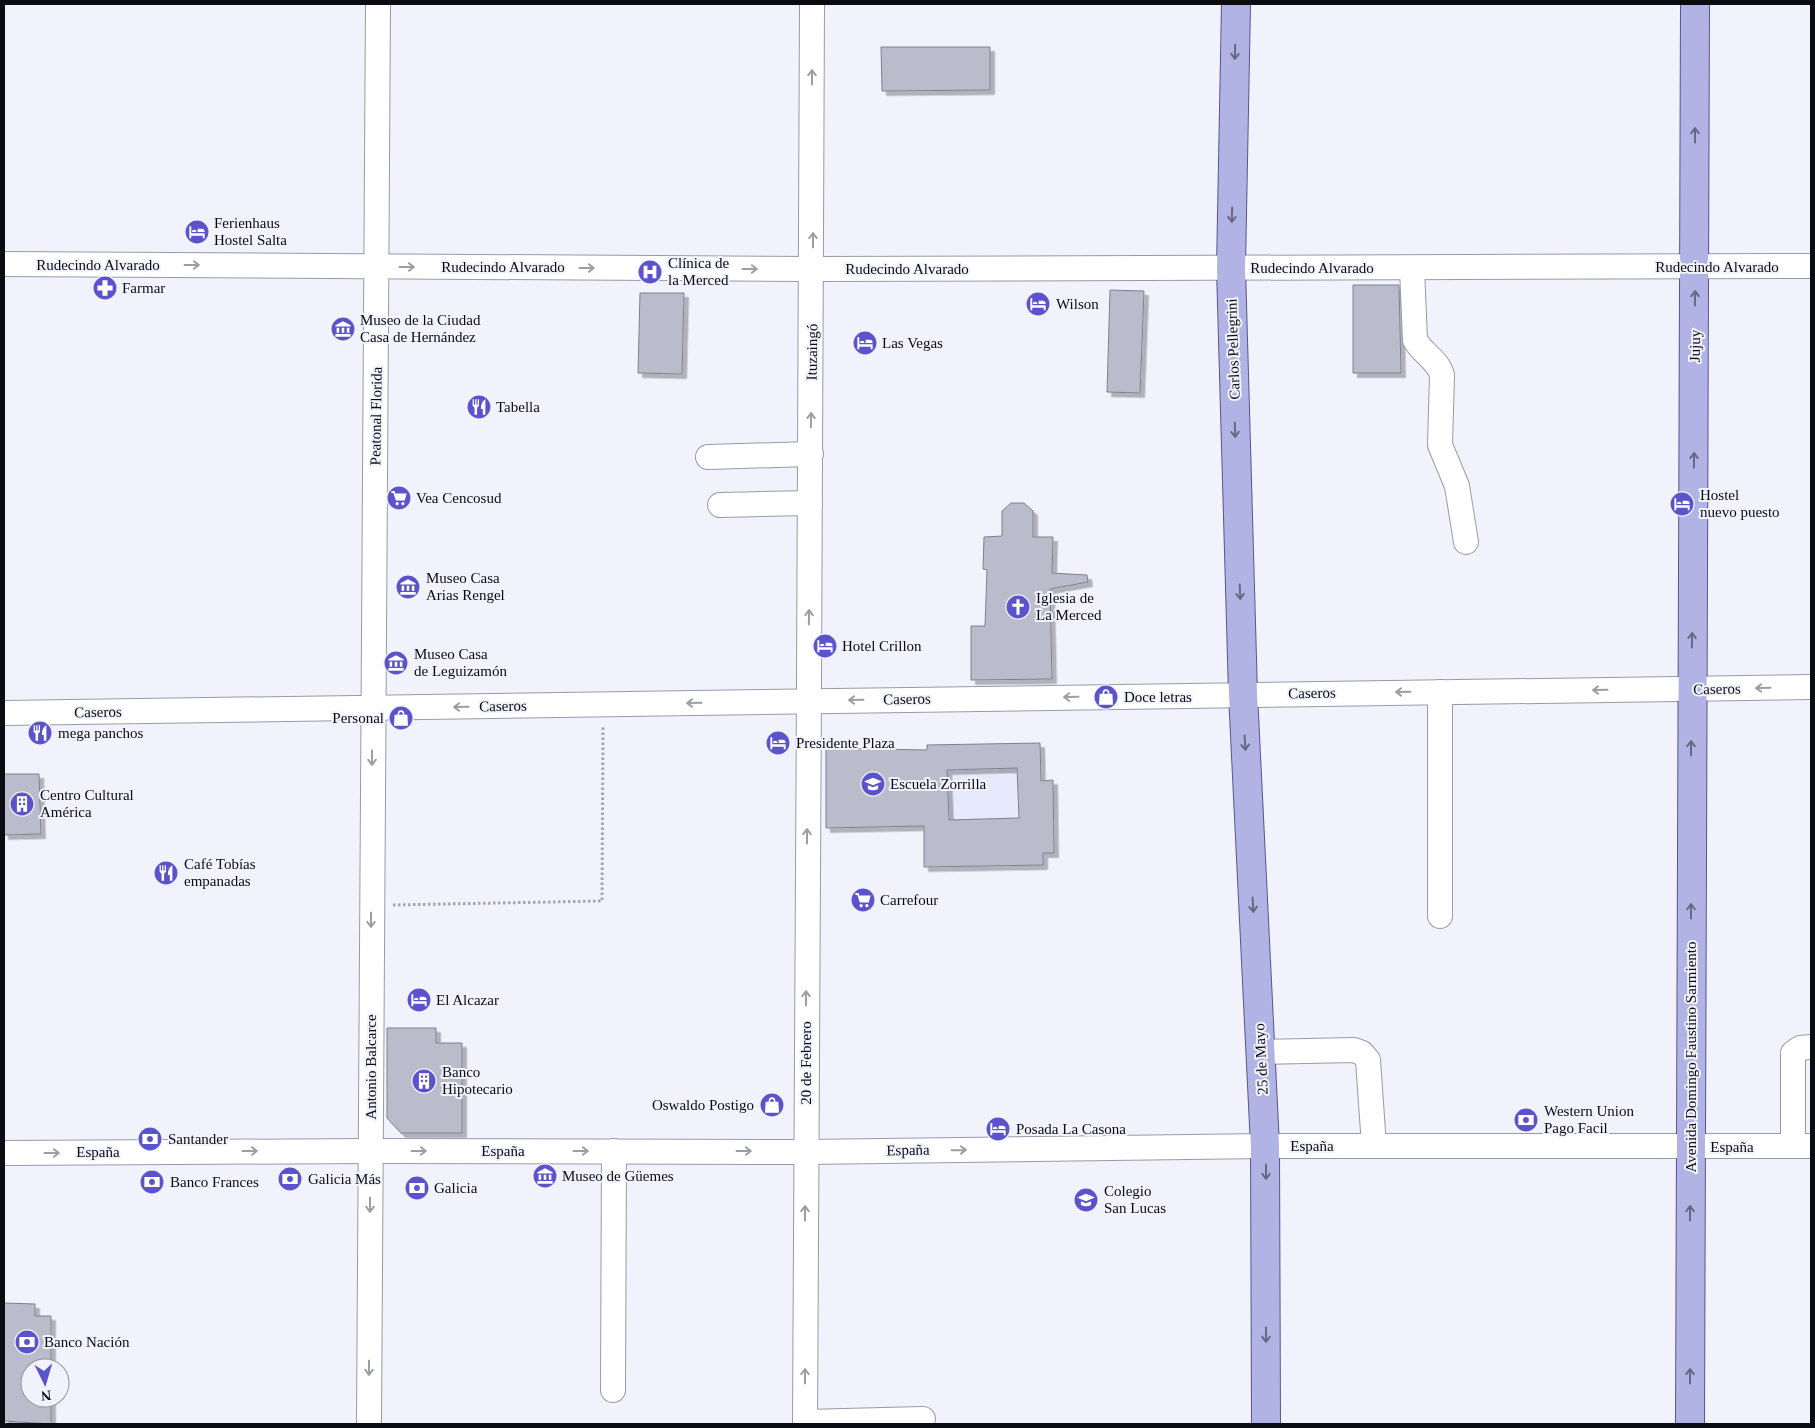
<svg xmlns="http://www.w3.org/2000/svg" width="1815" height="1428" viewBox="0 0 1815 1428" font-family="Georgia,serif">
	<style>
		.built { fill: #e7e9fc }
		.building { fill: #babccb; stroke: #7f808f; fill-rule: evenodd; filter: url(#shadow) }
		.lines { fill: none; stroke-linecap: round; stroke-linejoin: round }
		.minor-casing { stroke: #989aa9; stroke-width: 26 }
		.major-casing { stroke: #55578e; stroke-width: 30 }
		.path { stroke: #a5a6ae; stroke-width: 3; stroke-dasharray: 2.5 2.5; stroke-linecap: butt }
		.minor { stroke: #fff; stroke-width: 24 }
		.major { stroke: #b1b3e4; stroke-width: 28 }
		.oneway { stroke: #666885 }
		.oneway2 { stroke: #9d9ea0 }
		.labels { text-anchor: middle; stroke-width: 4; stroke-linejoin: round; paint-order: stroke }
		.poi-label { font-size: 15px; fill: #0b0c11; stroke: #f1f2fc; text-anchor: start }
		.street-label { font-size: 15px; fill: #0b0c11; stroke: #f1f2fc }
	</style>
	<defs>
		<filter id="shadow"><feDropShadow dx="4.5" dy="4.5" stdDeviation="0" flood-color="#0004"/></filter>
	</defs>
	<rect width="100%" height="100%" fill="#f1f2fc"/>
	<!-- built -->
	<path class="built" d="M1040 743 1041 780H1053L1054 853 924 867V826L826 828V748L926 750 927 745Z"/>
	<!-- building -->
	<g class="building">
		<path d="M881 47H990V90L882 91Z"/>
		<path d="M1353 285H1399L1401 373H1353Z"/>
		<path d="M1110 290 1144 291 1140 393 1107 392Z"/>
		<path d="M640 293H684L682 374 638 373Z"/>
		<path d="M1011 503H1024L1033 511V537H1053L1052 573 1087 575 1088 582 1050 589 1052 679 971 680V626H985L987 570 983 569 984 537 1002 536V511Z"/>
		<path d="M1040 743 1041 781 1053 780 1054 853H1043V865L924 867V826L826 828V748L927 750V745ZM1017 768 1019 818 949 820 947 770Z"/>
		<path d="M4 774H39L41 834 4 835Z"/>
		<path d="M387 1028H436V1043H462V1133H401L387 1118Z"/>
		<path d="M4 1303 35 1304V1316H51V1368H30V1398H51V1424L4 1421Z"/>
	</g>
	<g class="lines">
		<defs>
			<g id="minor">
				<path d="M4 264 813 269 1811 266"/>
				<path d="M1412 268 1415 340C1422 353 1438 360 1442 375L1440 445 1457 486 1466 542"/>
				<path d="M708 457 811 454"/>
				<path d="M720 505 810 503"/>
				<path d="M4 713 1811 687"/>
				<path d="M1440 916V692"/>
				<path d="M1261 1052 1354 1050 1362 1053 1368 1060 1374 1146"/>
				<path d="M1793 1146V1053L1800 1048 1811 1047"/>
				<path d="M4 1153 370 1151 805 1152 1265 1146H1811"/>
				<path d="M613 1390 614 1151"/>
				<path d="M805 1422 923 1419"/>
				<path d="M369 1424 378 4"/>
				<path d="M805 1424C805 951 813 477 812 4"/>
			</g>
			<g id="major">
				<path d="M1236 4 1231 268 1243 694 1265 1146 1266 1424"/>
				<path d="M1690 1424 1695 4"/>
			</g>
		</defs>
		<!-- minor casing -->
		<use href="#minor" class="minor-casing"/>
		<!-- major casing -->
		<use href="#major" class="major-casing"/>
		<!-- path -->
		<path class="path" d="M393 905 602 901 603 726"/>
		<!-- minor -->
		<use href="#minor" class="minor"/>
		<!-- major -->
		<use href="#major" class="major"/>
	</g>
	<!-- one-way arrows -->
	<defs><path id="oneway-shaft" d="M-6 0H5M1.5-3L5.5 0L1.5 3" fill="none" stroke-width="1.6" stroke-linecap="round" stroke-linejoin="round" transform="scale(1.25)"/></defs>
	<g class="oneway">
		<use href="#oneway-shaft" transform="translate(1235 52) rotate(91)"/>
		<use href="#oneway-shaft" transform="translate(1695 135) rotate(-90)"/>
		<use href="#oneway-shaft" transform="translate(1232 215) rotate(91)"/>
		<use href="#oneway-shaft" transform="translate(1695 298) rotate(-89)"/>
		<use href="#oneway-shaft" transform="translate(1235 430) rotate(88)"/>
		<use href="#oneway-shaft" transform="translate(1694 460) rotate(-89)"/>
		<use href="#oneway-shaft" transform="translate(1240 592) rotate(88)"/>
		<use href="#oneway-shaft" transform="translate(1692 640) rotate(-89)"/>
		<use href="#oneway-shaft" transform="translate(1245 743) rotate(87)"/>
		<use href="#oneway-shaft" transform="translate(1691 748) rotate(-90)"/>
		<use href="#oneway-shaft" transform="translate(1253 905) rotate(87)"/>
		<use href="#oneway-shaft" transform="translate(1691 911) rotate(-90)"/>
		<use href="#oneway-shaft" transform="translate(1266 1172) rotate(90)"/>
		<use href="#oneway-shaft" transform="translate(1690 1213) rotate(-90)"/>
		<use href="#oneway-shaft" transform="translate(1266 1335) rotate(90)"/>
		<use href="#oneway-shaft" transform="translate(1690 1376) rotate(-90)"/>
	</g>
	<g class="oneway2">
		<use href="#oneway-shaft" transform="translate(812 77) rotate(-90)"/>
		<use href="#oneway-shaft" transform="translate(813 240) rotate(-90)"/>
		<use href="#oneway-shaft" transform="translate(192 265)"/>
		<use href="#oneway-shaft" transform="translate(407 267)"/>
		<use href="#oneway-shaft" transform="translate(587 268)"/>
		<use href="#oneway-shaft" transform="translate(750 269)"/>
		<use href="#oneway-shaft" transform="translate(811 420) rotate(-89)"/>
		<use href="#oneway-shaft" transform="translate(809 617) rotate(-89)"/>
		<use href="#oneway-shaft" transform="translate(1763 688) rotate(179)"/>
		<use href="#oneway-shaft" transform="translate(1600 690) rotate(179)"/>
		<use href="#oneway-shaft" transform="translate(1403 692) rotate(179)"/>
		<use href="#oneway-shaft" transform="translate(1071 697) rotate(179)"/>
		<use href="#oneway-shaft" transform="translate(856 700) rotate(179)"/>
		<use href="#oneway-shaft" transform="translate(694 703) rotate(179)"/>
		<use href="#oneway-shaft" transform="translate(461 707) rotate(179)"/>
		<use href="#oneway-shaft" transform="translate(372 758) rotate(90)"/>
		<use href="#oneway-shaft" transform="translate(807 836) rotate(-90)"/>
		<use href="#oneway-shaft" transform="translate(371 920) rotate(90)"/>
		<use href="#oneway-shaft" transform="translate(806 998) rotate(-90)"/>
		<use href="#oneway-shaft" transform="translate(959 1150) rotate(-1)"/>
		<use href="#oneway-shaft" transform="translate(250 1151)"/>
		<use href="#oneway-shaft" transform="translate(419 1151)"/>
		<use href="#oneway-shaft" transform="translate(581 1151)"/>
		<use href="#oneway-shaft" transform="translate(744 1151)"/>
		<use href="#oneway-shaft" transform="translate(52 1153)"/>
		<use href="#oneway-shaft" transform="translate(370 1205) rotate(90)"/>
		<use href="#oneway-shaft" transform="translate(805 1213) rotate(-90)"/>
		<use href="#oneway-shaft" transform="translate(369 1368) rotate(90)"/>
		<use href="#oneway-shaft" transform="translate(805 1376) rotate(-90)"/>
	</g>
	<!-- icons -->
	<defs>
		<symbol id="hotel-disc" viewBox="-11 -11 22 22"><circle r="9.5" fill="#5a53cb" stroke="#f1f2fc"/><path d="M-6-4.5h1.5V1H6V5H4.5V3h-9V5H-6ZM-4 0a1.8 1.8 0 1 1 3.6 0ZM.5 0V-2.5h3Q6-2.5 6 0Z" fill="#fff"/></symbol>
		<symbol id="hospital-disc" viewBox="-11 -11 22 22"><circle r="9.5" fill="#5a53cb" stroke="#f1f2fc"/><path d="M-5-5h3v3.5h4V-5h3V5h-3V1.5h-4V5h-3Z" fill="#fff"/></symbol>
		<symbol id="pharmacy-disc" viewBox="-11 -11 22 22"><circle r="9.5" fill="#5a53cb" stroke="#f1f2fc"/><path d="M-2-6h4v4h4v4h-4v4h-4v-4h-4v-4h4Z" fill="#fff"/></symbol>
		<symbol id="museum-disc" viewBox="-11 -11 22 22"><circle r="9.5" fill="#5a53cb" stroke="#f1f2fc"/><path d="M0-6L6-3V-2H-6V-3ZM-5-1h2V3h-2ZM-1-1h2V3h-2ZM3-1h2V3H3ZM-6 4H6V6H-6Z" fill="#fff"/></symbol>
		<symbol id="restaurant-disc" viewBox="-11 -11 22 22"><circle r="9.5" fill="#5a53cb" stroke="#f1f2fc"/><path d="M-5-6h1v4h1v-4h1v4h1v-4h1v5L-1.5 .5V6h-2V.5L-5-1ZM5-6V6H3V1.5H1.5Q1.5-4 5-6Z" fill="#fff"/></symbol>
		<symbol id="supermarket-disc" viewBox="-11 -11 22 22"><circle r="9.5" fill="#5a53cb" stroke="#f1f2fc"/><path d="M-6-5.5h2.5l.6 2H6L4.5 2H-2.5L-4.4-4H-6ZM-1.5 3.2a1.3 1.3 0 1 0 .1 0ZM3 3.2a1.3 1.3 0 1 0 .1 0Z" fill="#fff"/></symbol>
		<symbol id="church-disc" viewBox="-11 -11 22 22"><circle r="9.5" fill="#5a53cb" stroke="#f1f2fc"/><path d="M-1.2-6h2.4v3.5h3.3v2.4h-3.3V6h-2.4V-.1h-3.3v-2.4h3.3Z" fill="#fff"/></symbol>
		<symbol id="shop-disc" viewBox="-11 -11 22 22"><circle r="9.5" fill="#5a53cb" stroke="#f1f2fc"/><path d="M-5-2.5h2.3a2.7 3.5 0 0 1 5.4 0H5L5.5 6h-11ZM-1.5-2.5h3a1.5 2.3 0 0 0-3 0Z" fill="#fff"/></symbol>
		<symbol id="school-disc" viewBox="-11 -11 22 22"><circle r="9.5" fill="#5a53cb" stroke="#f1f2fc"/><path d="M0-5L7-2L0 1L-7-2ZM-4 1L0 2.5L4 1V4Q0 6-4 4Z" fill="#fff"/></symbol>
		<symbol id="building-disc" viewBox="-11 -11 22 22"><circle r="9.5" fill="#5a53cb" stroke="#f1f2fc"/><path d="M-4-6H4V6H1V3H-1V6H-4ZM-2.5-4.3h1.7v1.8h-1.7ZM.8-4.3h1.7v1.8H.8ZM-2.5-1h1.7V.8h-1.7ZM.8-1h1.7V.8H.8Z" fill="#fff"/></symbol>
		<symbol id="bank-disc" viewBox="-11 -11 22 22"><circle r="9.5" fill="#5a53cb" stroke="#f1f2fc"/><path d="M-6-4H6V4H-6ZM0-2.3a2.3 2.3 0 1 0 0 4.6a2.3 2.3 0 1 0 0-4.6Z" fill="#fff"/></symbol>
	</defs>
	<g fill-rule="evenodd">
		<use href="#hotel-disc" x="183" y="218" width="28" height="28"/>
		<use href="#hospital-disc" x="636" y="258" width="28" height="28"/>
		<use href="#pharmacy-disc" x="91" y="274" width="28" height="28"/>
		<use href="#hotel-disc" x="1024" y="290" width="28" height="28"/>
		<use href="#museum-disc" x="329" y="315" width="28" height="28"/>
		<use href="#hotel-disc" x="851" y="329" width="28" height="28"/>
		<use href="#restaurant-disc" x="465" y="393" width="28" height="28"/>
		<use href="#supermarket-disc" x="385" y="484" width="28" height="28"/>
		<use href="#hotel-disc" x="1668" y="490" width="28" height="28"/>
		<use href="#museum-disc" x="394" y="573" width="28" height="28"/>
		<use href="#church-disc" x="1004" y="593" width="28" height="28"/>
		<use href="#hotel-disc" x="811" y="632" width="28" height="28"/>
		<use href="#museum-disc" x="382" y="649" width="28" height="28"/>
		<use href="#shop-disc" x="1092" y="683" width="28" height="28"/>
		<use href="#shop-disc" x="387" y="704" width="28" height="28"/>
		<use href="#restaurant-disc" x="26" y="719" width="28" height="28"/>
		<use href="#hotel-disc" x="764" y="729" width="28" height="28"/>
		<use href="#school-disc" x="859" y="770" width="28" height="28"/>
		<use href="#building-disc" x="8" y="790" width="28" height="28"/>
		<use href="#restaurant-disc" x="152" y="859" width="28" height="28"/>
		<use href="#supermarket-disc" x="849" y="886" width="28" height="28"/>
		<use href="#hotel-disc" x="405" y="986" width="28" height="28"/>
		<use href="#building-disc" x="410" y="1067" width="28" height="28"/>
		<use href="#shop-disc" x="758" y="1091" width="28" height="28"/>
		<use href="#bank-disc" x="1512" y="1106" width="28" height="28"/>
		<use href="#hotel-disc" x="984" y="1115" width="28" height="28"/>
		<use href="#bank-disc" x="136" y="1125" width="28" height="28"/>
		<use href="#museum-disc" x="531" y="1162" width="28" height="28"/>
		<use href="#bank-disc" x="276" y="1165" width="28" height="28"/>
		<use href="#bank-disc" x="138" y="1168" width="28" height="28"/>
		<use href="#bank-disc" x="403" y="1174" width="28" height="28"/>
		<use href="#school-disc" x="1072" y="1186" width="28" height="28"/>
		<use href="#bank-disc" x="13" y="1328" width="28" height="28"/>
	</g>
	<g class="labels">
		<!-- poi labels -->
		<g class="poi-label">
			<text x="214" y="228">Ferienhaus<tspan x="214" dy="17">Hostel Salta</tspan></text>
			<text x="668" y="268">Clínica de<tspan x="668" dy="17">la Merced</tspan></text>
			<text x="122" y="293">Farmar</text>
			<text x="1056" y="309">Wilson</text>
			<text x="360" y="325">Museo de la Ciudad<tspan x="360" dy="17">Casa de Hernández</tspan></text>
			<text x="882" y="348">Las Vegas</text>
			<text x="496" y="412">Tabella</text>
			<text x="1700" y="500">Hostel<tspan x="1700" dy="17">nuevo puesto</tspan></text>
			<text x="416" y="503">Vea Cencosud</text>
			<text x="426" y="583">Museo Casa<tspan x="426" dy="17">Arias Rengel</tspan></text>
			<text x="1036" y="603">Iglesia de<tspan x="1036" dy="17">La Merced</tspan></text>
			<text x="842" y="651">Hotel Crillon</text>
			<text x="414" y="659">Museo Casa<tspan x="414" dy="17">de Leguizamón</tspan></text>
			<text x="1124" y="702">Doce letras</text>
			<text x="384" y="723" text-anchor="end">Personal</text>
			<text x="58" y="738">mega panchos</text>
			<text x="796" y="748">Presidente Plaza</text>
			<text x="890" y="789">Escuela Zorrilla</text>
			<text x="40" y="800">Centro Cultural<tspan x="40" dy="17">América</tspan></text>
			<text x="184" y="869">Café Tobías<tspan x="184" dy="17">empanadas</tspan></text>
			<text x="880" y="905">Carrefour</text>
			<text x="436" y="1005">El Alcazar</text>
			<text x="442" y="1077">Banco<tspan x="442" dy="17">Hipotecario</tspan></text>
			<text x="754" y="1110" text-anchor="end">Oswaldo Postigo</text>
			<text x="1544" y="1116">Western Union<tspan x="1544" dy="17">Pago Facil</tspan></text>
			<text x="1016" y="1134">Posada La Casona</text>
			<text x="168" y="1144">Santander</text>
			<text x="562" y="1181">Museo de Güemes</text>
			<text x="308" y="1184">Galicia Más</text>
			<text x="170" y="1187">Banco Frances</text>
			<text x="434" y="1193">Galicia</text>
			<text x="1104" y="1196">Colegio<tspan x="1104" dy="17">San Lucas</tspan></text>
			<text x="44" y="1347">Banco Nación</text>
		</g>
		<!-- street labels -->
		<g class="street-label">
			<text x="98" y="270">Rudecindo Alvarado</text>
			<text x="503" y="272">Rudecindo Alvarado</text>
			<text x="1717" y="272">Rudecindo Alvarado</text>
			<text x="1312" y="273">Rudecindo Alvarado</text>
			<text x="907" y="274">Rudecindo Alvarado</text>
			<text transform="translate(1695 346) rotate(-89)" y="5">Jujuy</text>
			<text transform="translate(1233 349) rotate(-92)" y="5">Carlos Pellegrini</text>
			<text transform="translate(812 352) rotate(-89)" y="5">Ituzaingó</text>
			<text transform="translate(376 416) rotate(-89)" y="5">Peatonal Florida</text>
			<text transform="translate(1717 689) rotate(-1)" y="5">Caseros</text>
			<text transform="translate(1312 693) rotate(-1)" y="5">Caseros</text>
			<text transform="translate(907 699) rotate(-1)" y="5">Caseros</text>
			<text transform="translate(503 706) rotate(-1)" y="5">Caseros</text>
			<text transform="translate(98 712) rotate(-1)" y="5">Caseros</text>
			<text transform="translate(1691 1057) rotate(-90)" y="5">Avenida Domingo Faustino Sarmiento</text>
			<text transform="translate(1261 1059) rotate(-93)" y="5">25 de Mayo</text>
			<text transform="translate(806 1063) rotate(-90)" y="5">20 de Febrero</text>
			<text transform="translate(371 1067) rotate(-90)" y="5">Antonio Balcarce</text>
			<text x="1312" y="1151">España</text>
			<text x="1732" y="1152">España</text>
			<text transform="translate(908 1150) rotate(-1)" y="5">España</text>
			<text x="503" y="1156">España</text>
			<text x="98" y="1157">España</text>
		</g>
	</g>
	<!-- border -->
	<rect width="1815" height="1428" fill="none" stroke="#0b0c11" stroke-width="10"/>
	<!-- north arrow -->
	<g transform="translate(45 1383) rotate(175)"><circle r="24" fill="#f1f2fc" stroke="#95969e"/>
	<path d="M0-4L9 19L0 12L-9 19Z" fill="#5a53cb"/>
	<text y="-8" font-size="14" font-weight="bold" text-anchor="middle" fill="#0b0c11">N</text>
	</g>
</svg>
